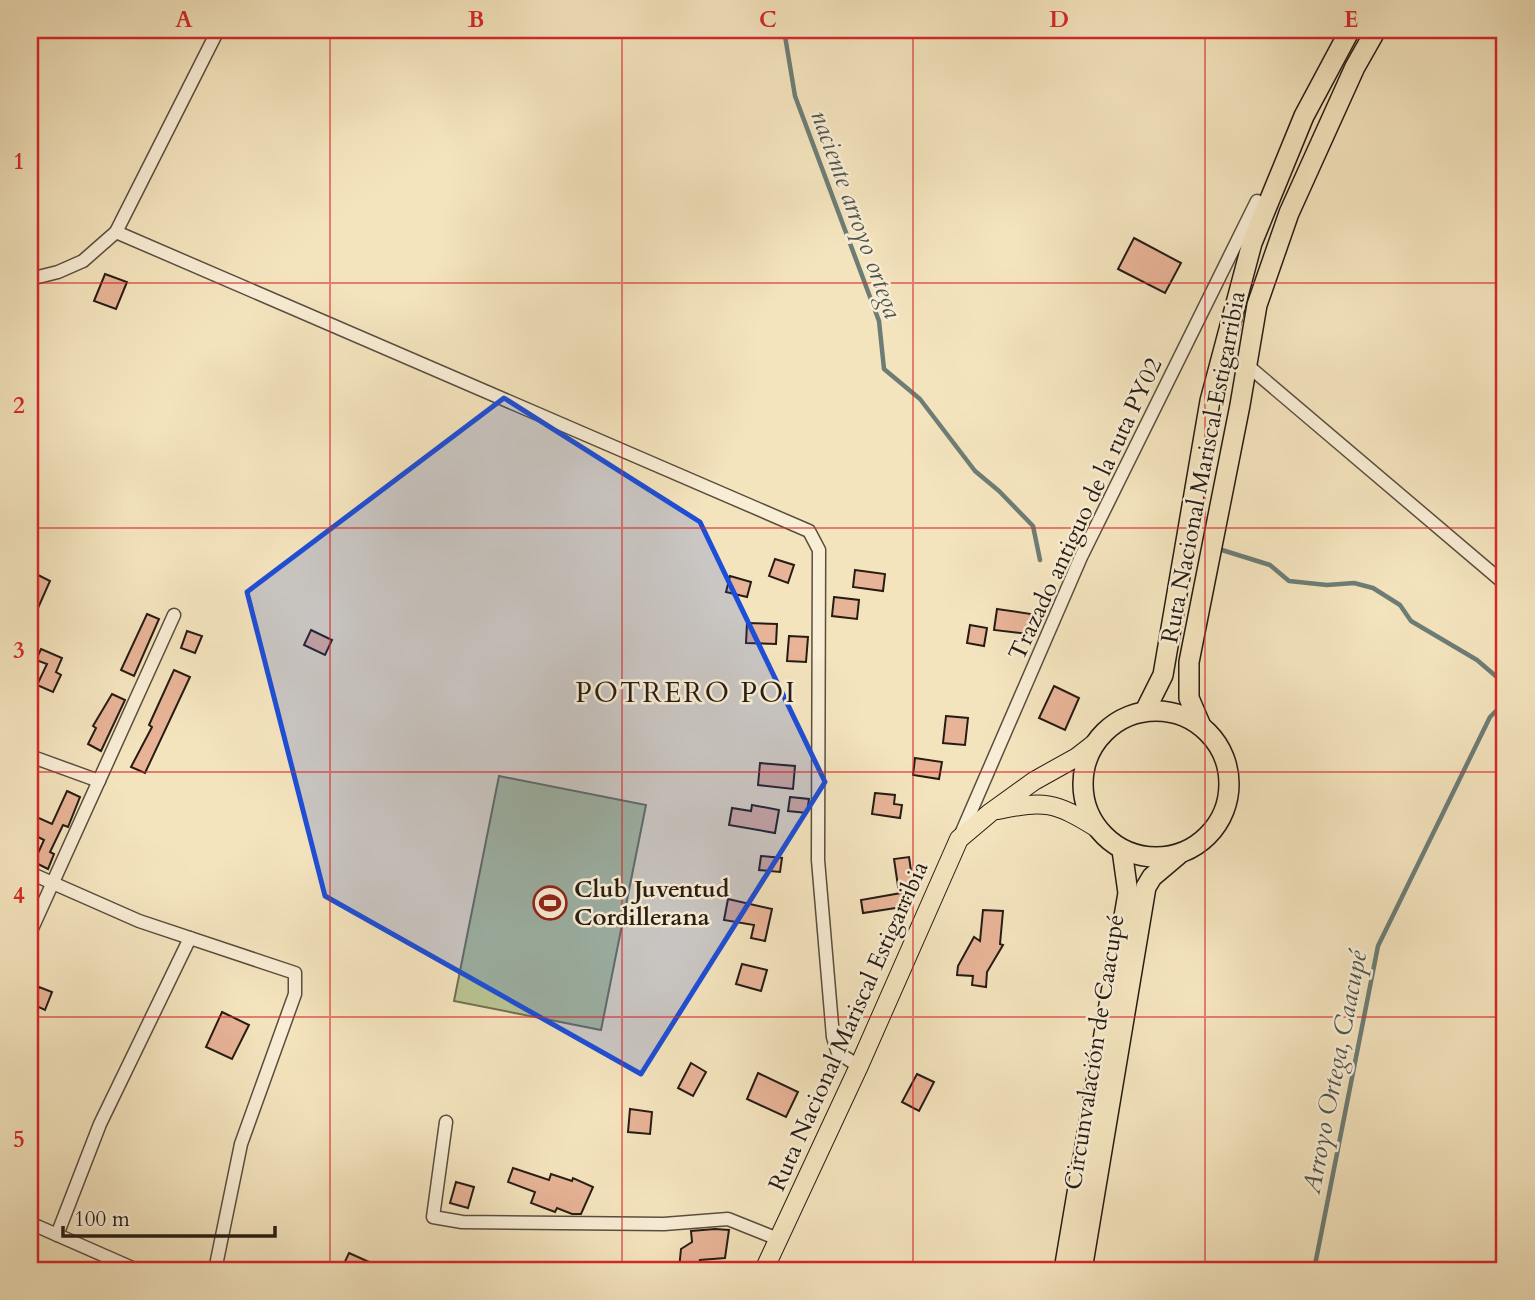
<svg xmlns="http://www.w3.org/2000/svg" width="1535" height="1300" viewBox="0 0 1535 1300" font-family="Cardo,serif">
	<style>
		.green { fill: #b9c593; stroke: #707054; stroke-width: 2 }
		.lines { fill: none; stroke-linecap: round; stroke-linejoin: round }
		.stream { stroke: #6d7d76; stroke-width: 4.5 }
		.building { fill: #e8b498; stroke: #261c14; stroke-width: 2 }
		.minor-casing { stroke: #5a4e3e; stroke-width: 15 }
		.primary-casing { stroke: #261c14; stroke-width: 20 }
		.trunk-casing { stroke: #261c14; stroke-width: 22 }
		.minor { stroke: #f8edd5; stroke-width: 12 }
		.primary { stroke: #f4e4be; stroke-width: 18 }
		.trunk { stroke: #f4e4be; stroke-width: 19 }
		.marked { fill: #1d4ed8; fill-opacity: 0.2; stroke: #1d4ed8; stroke-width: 5; stroke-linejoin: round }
		.grid { fill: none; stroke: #d62828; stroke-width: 2; stroke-opacity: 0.55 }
		.labels { text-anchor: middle; stroke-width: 5; stroke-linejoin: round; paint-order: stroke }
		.street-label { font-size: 24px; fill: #261c14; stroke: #f8edd5 }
		.poi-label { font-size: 24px; font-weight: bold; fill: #261c14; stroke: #f8edd5; text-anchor: start }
		.water-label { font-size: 26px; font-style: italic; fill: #50554d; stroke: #f8edd5 }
		.quarter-label { font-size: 28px; letter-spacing: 2px; fill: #261c14; stroke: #f8edd5 }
		.neatline { fill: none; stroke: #d62828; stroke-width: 2.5 }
		.grid-label { font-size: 23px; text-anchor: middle; font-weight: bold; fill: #d62828 }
	</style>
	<rect width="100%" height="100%" fill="#f4e4be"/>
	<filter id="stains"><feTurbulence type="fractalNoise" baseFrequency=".00286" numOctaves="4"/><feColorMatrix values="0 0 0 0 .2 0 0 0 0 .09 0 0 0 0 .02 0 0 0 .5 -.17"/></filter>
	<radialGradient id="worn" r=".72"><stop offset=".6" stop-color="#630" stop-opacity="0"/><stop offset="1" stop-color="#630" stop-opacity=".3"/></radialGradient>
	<!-- green -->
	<path class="green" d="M499 776 646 805 601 1030 454 1001Z"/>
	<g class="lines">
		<!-- stream -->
		<g class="stream">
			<path d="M784 30 795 96 879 321 884 369 920 399 975 471 999 491 1033 526 1040 560"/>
			<path d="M1222 550 1270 565 1289 581 1327 585 1354 583 1373 588 1400 605 1411 621 1477 660 1505 684"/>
			<path d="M1314 1270 1378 946 1490 717 1505 702"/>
		</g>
	</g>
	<!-- building -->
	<g class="building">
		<path d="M1134 238 1181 263 1165 293 1118 269Z"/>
		<path d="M105 274 127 282 116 309 94 301Z"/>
		<path d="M775 559 794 565 788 583 769 576Z"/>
		<path d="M855 570 885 574 883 591 853 587Z"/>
		<path d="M38 575 50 581 30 626V592Z"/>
		<path d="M730 576 751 582 747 597 726 592Z"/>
		<path d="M834 597 859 600 857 619 832 616Z"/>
		<path d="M997 609 1031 614 1028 634 994 630Z"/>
		<path d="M147 614 159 619 134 676 121 670Z"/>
		<path d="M747 623 777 624 776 644 746 643Z"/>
		<path d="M970 625 987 628 984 646 967 643Z"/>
		<path d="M311 630 332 640 325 655 304 645Z"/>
		<path d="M187 631 202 636 195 653 181 648Z"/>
		<path d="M789 636 808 637 806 662 787 661Z"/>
		<path d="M41 649 62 658 56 672 61 675 53 692 37 685 47 664 36 660Z"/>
		<path d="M174 670 190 677 145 773 131 767 152 727 149 725Z"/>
		<path d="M1054 686 1079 698 1065 730 1039 718Z"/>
		<path d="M112 694 125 700 101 751 88 744 96 728 93 726Z"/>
		<path d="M946 716 968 718 965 745 943 743Z"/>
		<path d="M915 758 942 762 939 779 913 775Z"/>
		<path d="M760 763 795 766 793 789 758 785Z"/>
		<path d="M67 791 80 797 68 827 63 825 50 852 54 854 48 869 34 862 44 840 30 833V814L52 824Z"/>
		<path d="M875 793 895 795 894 804 902 805 900 818 872 814Z"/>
		<path d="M790 797 809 799 807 813 788 811Z"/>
		<path d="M752 805 779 810 775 833 729 825 732 808 751 811Z"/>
		<path d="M761 856 782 858 780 872 759 870Z"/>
		<path d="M909 857 914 891 899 893 894 859Z"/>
		<path d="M907 892 909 906 863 913 861 900Z"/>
		<path d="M728 899 772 909 765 941 751 938 754 925 724 920Z"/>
		<path d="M983 910 1003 911 1000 944 1003 945 987 972 986 987 972 985 973 976 957 975 958 966 974 937 980 941Z"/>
		<path d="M742 964 767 970 761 991 736 984Z"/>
		<path d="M39 987 52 992 45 1010 32 1004Z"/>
		<path d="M222 1012 249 1025 232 1059 206 1047Z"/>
		<path d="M691 1063 706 1072 693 1096 678 1088Z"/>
		<path d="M758 1073 798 1092 786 1117 747 1099Z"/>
		<path d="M917 1074 934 1082 919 1111 902 1102Z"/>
		<path d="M630 1109 652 1112 650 1134 628 1132Z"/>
		<path d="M513 1168 549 1180 551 1174 572 1181 573 1178 593 1187 581 1214H572L557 1208 555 1212 531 1203 535 1192 508 1182Z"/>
		<path d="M456 1182 474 1187 468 1208 450 1203Z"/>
		<path d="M715 1229 729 1230 725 1258 700 1260 696 1269H679L681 1249 692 1242 691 1231Z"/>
		<path d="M349 1253 387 1270H341Z"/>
	</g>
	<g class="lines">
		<defs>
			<g id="minor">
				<path d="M116 232 809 531 819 550 818 860 833 1037 838 1053 859 1066"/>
				<path d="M30 279 58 272 83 261 116 232 218 30"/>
				<path d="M1247 365 1505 584"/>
				<path d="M30 756 99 781"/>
				<path d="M961 834 1081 557 1257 201"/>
				<path d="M30 873 139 921 295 973V994L241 1144 215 1270"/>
				<path d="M30 933 174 615"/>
				<path d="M446 1122 433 1217 462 1222 664 1224 728 1219 778 1239"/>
				<path d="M30 1223 137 1270"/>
				<path d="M57 1235 100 1124 190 938"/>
			</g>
			<g id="primary">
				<path d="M998 810C1045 800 1055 802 1097 828"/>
				<path d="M764 1270 859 1066 959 839 991 812 1034 781 1077 757 1095 743"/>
			</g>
			<g id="trunk">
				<path d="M1145 711 1163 675 1210 401 1252 243 1304 116 1350 30"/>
				<circle cx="1156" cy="784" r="73"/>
				<path d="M1201 726 1189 698V662L1240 405 1257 305 1289 213 1355 67 1376 30"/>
				<path d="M1064 1270 1128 893 1122 850"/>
				<path d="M1082 1270 1146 887 1152 877 1178 855"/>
			</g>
		</defs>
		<!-- minor casing -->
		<use href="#minor" class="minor-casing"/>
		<!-- primary casing -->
		<use href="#primary" class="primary-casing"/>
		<!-- trunk casing -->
		<use href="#trunk" class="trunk-casing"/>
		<!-- minor -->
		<use href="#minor" class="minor"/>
		<!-- primary -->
		<use href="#primary" class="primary"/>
		<!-- trunk -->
		<use href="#trunk" class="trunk"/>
	</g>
	<!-- marked area -->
	<path class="marked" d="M504 398 700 522 825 782 641 1074 325 896 247 592Z"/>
	<!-- grid -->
	<path class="grid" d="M330 30V1270M622 30V1270M913 30V1270M1205 30V1270M30 283H1505M30 528H1505M30 772H1505M30 1017H1505"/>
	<!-- icons -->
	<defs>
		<symbol id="stadium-ring" viewBox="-11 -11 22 22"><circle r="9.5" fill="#f8edd5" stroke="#8f2418" stroke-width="1.5"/><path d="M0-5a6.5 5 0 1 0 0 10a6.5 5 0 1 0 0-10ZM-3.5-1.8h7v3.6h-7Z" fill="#8f2418"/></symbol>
	</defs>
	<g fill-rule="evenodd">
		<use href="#stadium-ring" x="531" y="884" width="38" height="38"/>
	</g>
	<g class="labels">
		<!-- street labels -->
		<g class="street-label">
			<text transform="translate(1203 467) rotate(-79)" y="8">Ruta Nacional Mariscal Estigarribia</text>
			<text transform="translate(1085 509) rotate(-65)" y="8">Trazado antiguo de la ruta PY02</text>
			<text transform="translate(848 1026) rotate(-66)" y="8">Ruta Nacional Mariscal Estigarribia</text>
			<text transform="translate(1094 1052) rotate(-81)" y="8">Circunvalación de Caacupé</text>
		</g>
		<!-- poi labels -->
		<g class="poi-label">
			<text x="574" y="897">Club Juventud<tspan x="574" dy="28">Cordillerana</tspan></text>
		</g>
		<!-- water labels -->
		<g class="water-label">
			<text transform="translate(857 214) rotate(70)" y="9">naciente arroyo ortega</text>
			<text transform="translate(1334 1072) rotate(-79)" y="9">Arroyo Ortega, Caacupé</text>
		</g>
		<!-- quarter labels -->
		<g class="quarter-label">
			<text x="686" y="702">POTRERO POI</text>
		</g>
	</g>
	<!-- margin -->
	<rect width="1535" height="1300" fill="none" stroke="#f4e4be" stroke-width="77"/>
	<!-- scale -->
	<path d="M63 1226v10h212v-10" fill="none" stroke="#261c14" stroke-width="3.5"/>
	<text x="74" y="1226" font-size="21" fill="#261c14" stroke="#f8edd5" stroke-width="5" paint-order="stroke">100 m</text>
	<rect x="38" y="38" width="1458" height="1224" class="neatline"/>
	<g class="grid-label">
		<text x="184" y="27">A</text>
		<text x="476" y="27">B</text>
		<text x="768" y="27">C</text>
		<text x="1059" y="27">D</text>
		<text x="1351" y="27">E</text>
		<text x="19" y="169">1</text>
		<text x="19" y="413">2</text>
		<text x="19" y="658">3</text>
		<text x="19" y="903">4</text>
		<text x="19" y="1147">5</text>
	</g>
	<rect width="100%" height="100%" filter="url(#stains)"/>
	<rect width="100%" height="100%" fill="url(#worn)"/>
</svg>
